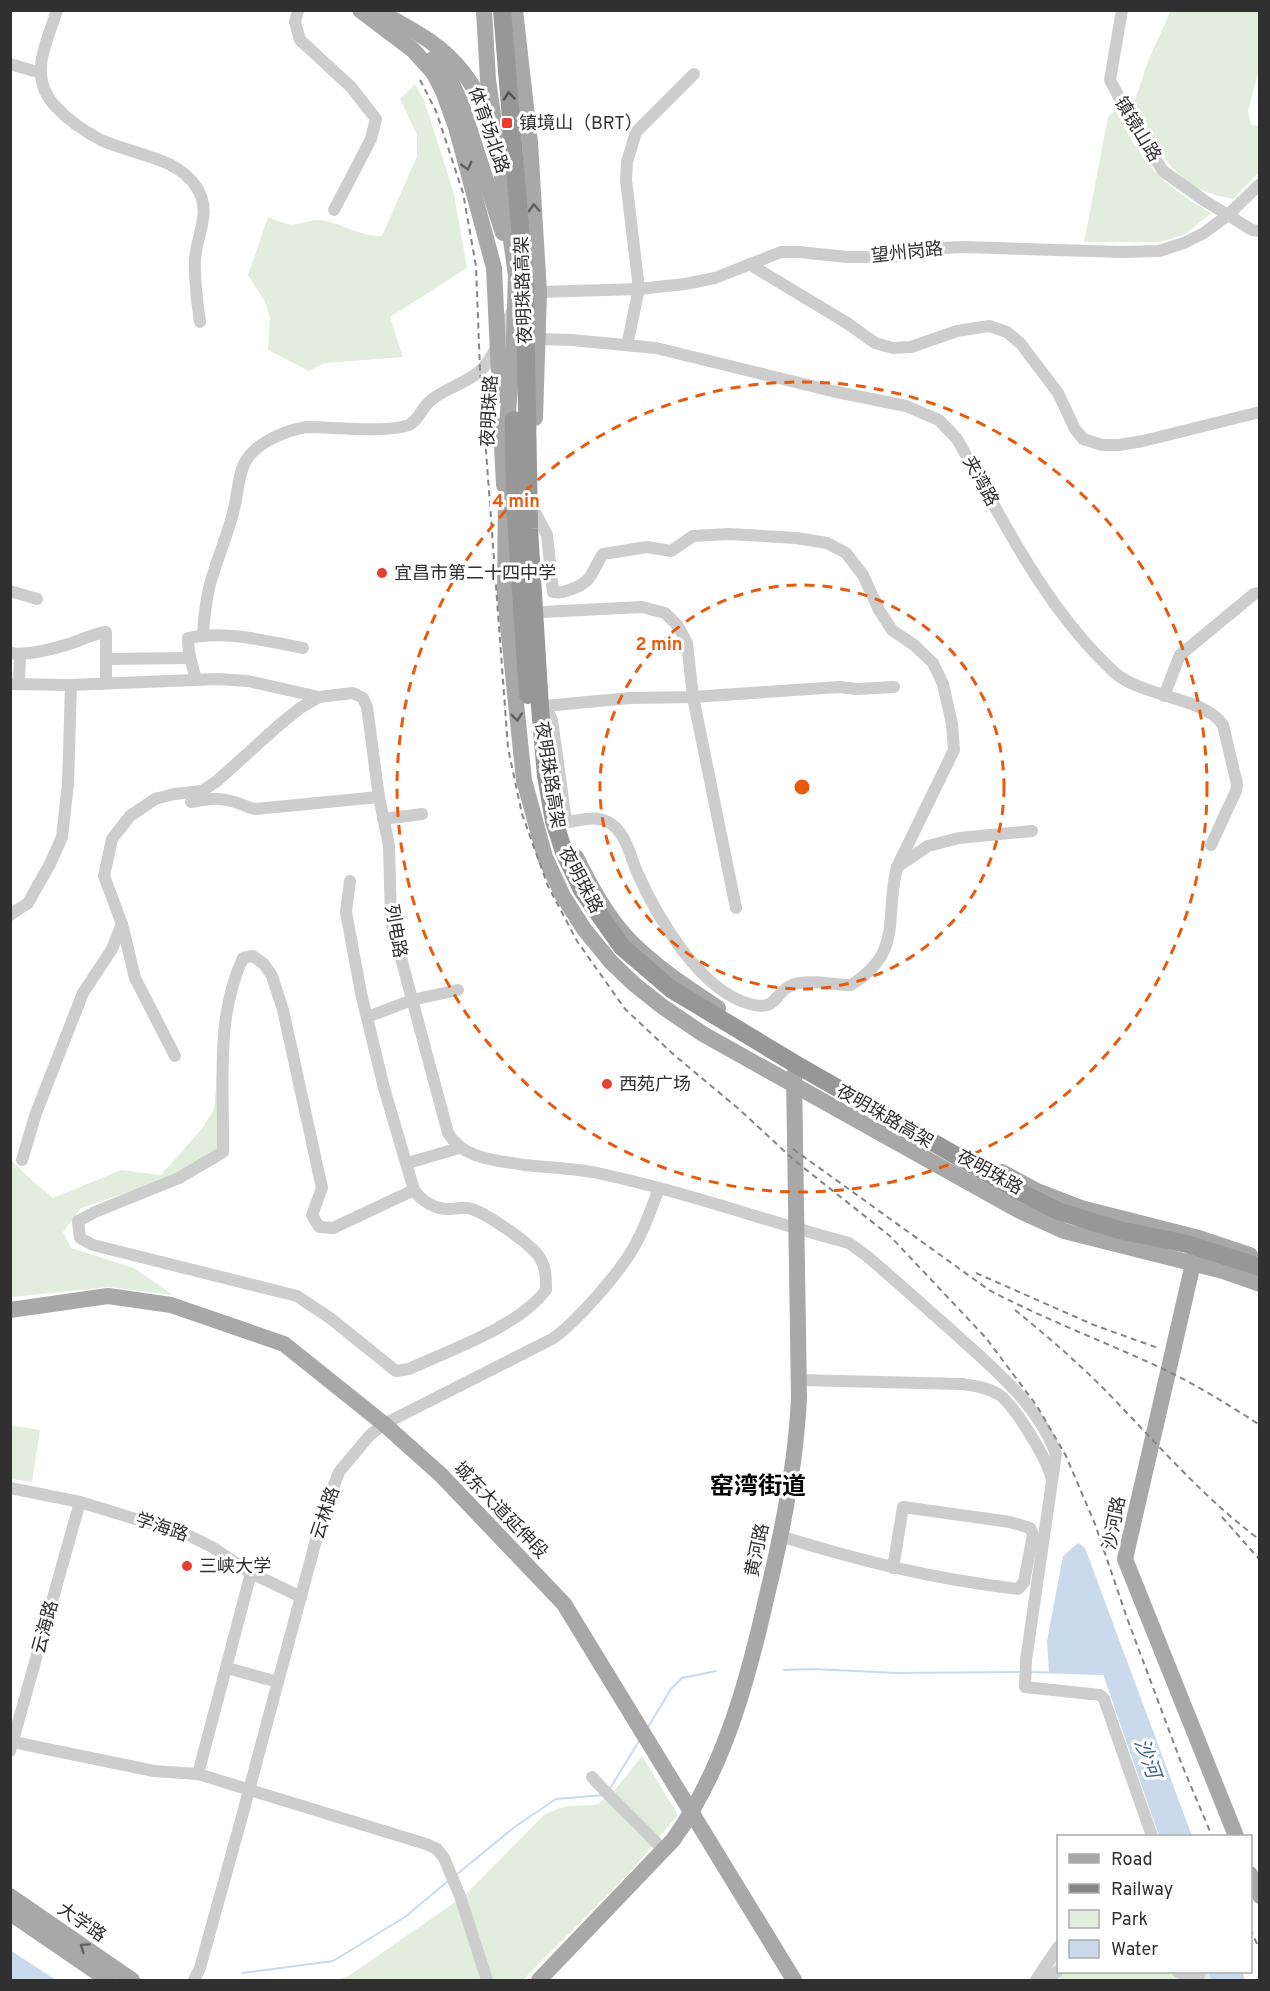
<svg xmlns="http://www.w3.org/2000/svg" width="1270" height="1991" viewBox="0 0 1270 1991" font-family="Overpass,'Noto Sans SC',sans-serif">
	<style>
		.green { fill: #e3edde }
		.water { fill: #cadaed }
		.lines { fill: none; stroke-linecap: round; stroke-linejoin: round }
		.stream { stroke: #cadaed; stroke-width: 2 }
		.minor { stroke: #cdcdcd; stroke-width: 12 }
		.major { stroke: #a8a8a8; stroke-width: 16 }
		.highway { stroke: #979797; stroke-width: 18 }
		.rail { stroke: #858585; stroke-width: 2; stroke-dasharray: 6 4.5; stroke-linecap: butt }
		.oneway { stroke: #4f4f4f }
		.oneway2 { stroke: #606060 }
		.ring { fill: none; stroke: #e8590c; stroke-width: 3; stroke-dasharray: 10 8 }
		.poi-dot { fill: #e74031; stroke: #fff; stroke-width: 2 }
		.labels { text-anchor: middle; stroke-width: 6; stroke-linejoin: round; paint-order: stroke }
		.poi-label { font-size: 18px; fill: #303030; stroke: #fff; text-anchor: start }
		.street-label { font-size: 18px; fill: #303030; stroke: #fff }
		.water-label { font-size: 20px; font-style: italic; fill: #3c6493; stroke: #fff }
		.district-label { font-size: 24px; font-weight: bold; fill: #000; stroke: #fff }
		.centre { fill: #e8590c; stroke: #fff; stroke-width: 3 }
		.ring-label { font-size: 18px; text-anchor: middle; font-weight: bold; fill: #e8590c; stroke: #fff; stroke-width: 6; stroke-linejoin: round; paint-order: stroke }
	</style>
	<rect width="100%" height="100%" fill="#fff"/>
	<!-- green -->
	<g class="green">
		<path d="M1171 10 1259 11V69L1248 111 1251 125 1259 126V172L1233 199C1224 197 1214 195 1206 192 1171 178 1152 139 1132 109L1148 61Z"/>
		<path d="M415 84 424 100 454 194 467 268 390 317 403 357 325 363 309 371 268 350 270 317 265 302 248 275 268 217C276 220 288 226 296 224 304 223 310 220 319 220 343 223 358 236 382 236L417 156V135L400 99Z"/>
		<path d="M1116 110C1140 162 1162 185 1211 213L1186 234 1160 242H1084L1108 117Z"/>
		<path d="M219 1050 228 1140 183 1174 81 1208 63 1232 71 1248 134 1268 173 1295 109 1287 11 1297 10 1159 27 1176 53 1198 121 1170 161 1175 200 1131 214 1110Z"/>
		<path d="M10 1425 40 1430 32 1482 11 1479Z"/>
		<path d="M642 1756 678 1815 631 1871 523 1980H336L347 1977 464 1896 545 1814 566 1806 595 1805 610 1796Z"/>
		<path d="M1058 1951V1972H1208L1211 1980H1042Z"/>
	</g>
	<!-- water -->
	<g class="water">
		<path d="M1078 1543 1085 1548 1192 1836H1159L1103 1674 1049 1672 1047 1641 1063 1556Z"/>
		<path d="M10 1950 56 1980H11Z"/>
		<path d="M1208 1972H1242L1245 1980H1211Z"/>
	</g>
	<g class="lines">
		<!-- stream -->
		<g class="stream">
			<path d="M784 1670 812 1669 897 1673 1021 1672"/>
			<path d="M1030 1672 1102 1674"/>
			<path d="M647 1729 671 1689 682 1678 716 1671"/>
			<path d="M609 1790 639 1741"/>
			<path d="M457 1874 516 1826 556 1799 603 1795"/>
			<path d="M243 1973 333 1961 405 1917 448 1881"/>
		</g>
		<!-- minor -->
		<g class="minor">
			<path d="M57 10C52 27 41 51 41 67 40 83 46 97 57 108 70 122 84 131 101 140 131 154 178 157 197 188 212 212 197 234 195 259 194 280 197 301 200 322"/>
			<path d="M298 10 295 22 300 40 351 87 376 119 371 139 334 210"/>
			<path d="M1122 10 1110 80 1133 124 1163 171 1205 201 1252 230 1260 231"/>
			<path d="M10 64 41 73"/>
			<path d="M749 264 847 323 875 343 893 348 911 347 957 331 989 326 1007 332 1021 344 1058 393 1075 429 1083 439 1102 445H1119L1143 441 1260 412"/>
			<path d="M539 292 639 289 685 284 715 278 781 252H799L847 257H891L941 248 964 247 1122 252 1159 251 1184 243 1204 233 1229 214 1260 184"/>
			<path d="M539 339 572 340 656 348 832 391 906 406 939 420 957 439C1003 520 1044 607 1114 672 1141 697 1205 697 1223 725L1237 784 1236 791 1211 845"/>
			<path d="M627 345 639 289 626 180 627 162 636 132 694 74"/>
			<path d="M536 514 547 535 553 592C561 594 565 591 572 589 594 581 591 571 603 554L647 547 671 551 693 536 729 534 796 538 827 543 846 553 863 575 879 610 892 630 914 645 933 663 943 684 952 724 954 750 897 867"/>
			<path d="M10 591 37 599"/>
			<path d="M542 612 642 607 665 613 678 626 687 643 693 697 736 908"/>
			<path d="M203 634C204 618 206 600 210 584 217 559 228 534 234 509 238 494 238 472 247 459 259 441 287 430 307 427 332 427 388 433 409 425 418 421 422 408 430 401 445 388 466 384 481 370 497 354 503 328 513 309"/>
			<path d="M10 653C25 656 54 649 69 644 82 640 92 634 106 632V682"/>
			<path d="M106 659 188 658"/>
			<path d="M196 680C192 662 188 657 188 638 225 630 266 641 303 648"/>
			<path d="M10 684 71 685 218 679 248 681 319 697 353 693 363 698 367 707 379 797 389 846 391 921 448 1133C464 1160 496 1160 525 1165 549 1168 574 1168 597 1173 683 1191 765 1221 849 1243L868 1257C896 1281 923 1305 951 1330 990 1365 1038 1404 1056 1454L1026 1660 1025 1687 1100 1695 1104 1699 1152 1836"/>
			<path d="M19 684 20 655"/>
			<path d="M894 687 857 689 839 687 693 697 630 698 545 706 552 720 565 814 568 822C582 820 595 815 608 822 626 831 630 856 637 872 657 917 700 991 750 1004 778 1012 774 992 792 985 809 979 833 985 851 985 904 952 884 919 897 867L928 846 959 838 1032 831"/>
			<path d="M1164 696 1180 655 1254 594 1260 593"/>
			<path d="M191 802C204 800 218 797 231 801 240 803 246 807 255 809L379 797"/>
			<path d="M383 819 422 814"/>
			<path d="M350 881 346 912 361 993 384 1088 414 1190C421 1201 436 1210 450 1209 458 1209 463 1206 472 1209 487 1214 533 1245 540 1258 546 1267 546 1279 546 1290 518 1327 452 1349 409 1369L396 1371 330 1318 297 1296 93 1245 80 1238 78 1221 95 1212 179 1178 223 1152C224 1088 215 1017 243 958L253 956 264 964 272 976 283 1010 322 1188 312 1215 319 1227 333 1228 414 1190"/>
			<path d="M10 915 28 903 50 864 62 837 68 784 71 685"/>
			<path d="M367 1017 412 1000 458 990"/>
			<path d="M175 1056 135 978 122 924 104 876 112 839 130 816 155 799 174 794 202 791 217 781 278 726 300 708 319 697"/>
			<path d="M22 1160 36 1113 83 993 112 949 122 924"/>
			<path d="M408 1163 459 1148"/>
			<path d="M798 1380 962 1384C975 1386 986 1387 998 1394 1014 1404 1047 1459 1051 1477"/>
			<path d="M10 1488 80 1502 188 1535 212 1547 251 1573 301 1597"/>
			<path d="M780 1536C861 1561 933 1579 1018 1589L1024 1582 1033 1535 1030 1528 1010 1522 903 1507 893 1568"/>
			<path d="M227 1668 278 1682"/>
			<path d="M13 1742 154 1771 198 1774 251 1573"/>
			<path d="M10 1751 80 1502"/>
			<path d="M198 1774 426 1844 437 1849 444 1858 460 1896 487 1980"/>
			<path d="M592 1777C615 1803 641 1825 663 1850"/>
			<path d="M1178 1972 1194 1979 1198 1977 1200 1972"/>
			<path d="M194 1980 200 1968 241 1820 323 1514 339 1472 370 1435 384 1424 552 1339C576 1323 622 1270 635 1245 645 1227 652 1208 659 1188"/>
			<path d="M1036 1980 1058 1947"/>
			<path d="M1043 1980 1058 1971"/>
		</g>
		<!-- major -->
		<g class="major">
			<path d="M360 10 413 50 433 72 443 91 456 127 494 268 500 395"/>
			<path d="M377 10C395 21 414 30 431 42 457 60 476 87 488 116"/>
			<path d="M484 10 488 80 516 275 514 340 506 436"/>
			<path d="M515 10 530 143 539 292 535 418"/>
			<path d="M433 59 448 75 461 103 503 233"/>
			<path d="M501 426 504 485"/>
			<path d="M506 474 505 597 524 780 545 857 563 896 584 929 611 962 634 984 663 1007 703 1034 1018 1210 1064 1231 1223 1271 1260 1284"/>
			<path d="M576 857C591 887 608 919 632 943 657 968 688 988 718 1008"/>
			<path d="M1002 1172 1037 1191 1081 1208 1199 1238 1250 1255"/>
			<path d="M1195 1255 1125 1559 1236 1836"/>
			<path d="M10 1310 108 1296 171 1305 284 1344 384 1424 441 1475 564 1604 794 1980"/>
			<path d="M1250 1874 1260 1896"/>
			<path d="M10 1896 132 1980"/>
			<path d="M10 1913 108 1980"/>
			<path d="M539 1980 673 1840C724 1769 748 1680 767 1595 783 1530 796 1464 799 1397L794 1075"/>
		</g>
		<!-- highway -->
		<g class="highway">
			<path d="M502 10 525 289 529 529 540 707 546 776 554 821 564 852 582 890 622 947 671 989 797 1065 1020 1192 1058 1211 1119 1230 1187 1244 1260 1267"/>
			<path d="M514 420 515 502 528 695"/>
		</g>
		<!-- rail -->
		<g class="rail">
			<path d="M420 80 436 111 463 193 476 266 480 370 508 748 522 814 548 886 577 941 625 1009 673 1054 740 1110 795 1161 890 1236 986 1338 1037 1406 1066 1456 1095 1524 1127 1618 1182 1765 1212 1836"/>
			<path d="M793 1149 989 1290C1040 1317 1095 1338 1148 1362 1187 1379 1224 1402 1260 1425"/>
			<path d="M976 1273 1094 1325 1158 1348"/>
			<path d="M1015 1310C1046 1335 1076 1361 1104 1389 1155 1441 1201 1496 1260 1540"/>
			<path d="M1222 1517 1260 1560"/>
			<path d="M1250 1929 1260 1950"/>
		</g>
	</g>
	<!-- one-way arrows -->
	<defs><path id="oneway-chevron" d="M-2-3.5L2.5 0L-2 3.5" fill="none" stroke-width="1.6" stroke-linecap="round" stroke-linejoin="round" transform="scale(1.5)"/></defs>
	<use class="oneway" href="#oneway-chevron" transform="translate(509 96) rotate(-95)"/>
	<g class="oneway2">
		<use href="#oneway-chevron" transform="translate(467 166) rotate(75)"/>
		<use href="#oneway-chevron" transform="translate(534 208) rotate(-93)"/>
		<use href="#oneway-chevron" transform="translate(517 717) rotate(84)"/>
		<use href="#oneway-chevron" transform="translate(84 1947) rotate(-145)"/>
	</g>
	<!-- distance rings -->
	<g class="ring">
		<circle cx="802" cy="787" r="202"/>
		<circle cx="802" cy="787" r="405"/>
	</g>
	<!-- markers -->
	<g class="poi-dot">
		<rect x="501" y="117" width="12" height="12" rx="3"/>
		<circle cx="382" cy="573" r="6"/>
		<circle cx="607" cy="1084" r="6"/>
		<circle cx="187" cy="1566" r="6"/>
	</g>
	<g class="labels">
		<!-- poi labels -->
		<g class="poi-label">
			<text x="519" y="129">镇境山（BRT）</text>
			<text x="394" y="579">宜昌市第二十四中学</text>
			<text x="619" y="1090">西苑广场</text>
			<text x="199" y="1572">三峡大学</text>
		</g>
		<!-- street labels -->
		<g class="street-label">
			<text transform="translate(1138 129) rotate(59)" y="6">镇镜山路</text>
			<text transform="translate(489 130) rotate(71)" y="6">体育场北路</text>
			<text transform="translate(907 252) rotate(-6)" y="6">望州岗路</text>
			<text transform="translate(523 290) rotate(-92)" y="6">夜明珠路高架</text>
			<text transform="translate(489 411) rotate(-87)" y="6">夜明珠路</text>
			<text transform="translate(981 481) rotate(61)" y="6">夹湾路</text>
			<text transform="translate(550 775) rotate(81)" y="6">夜明珠路高架</text>
			<text transform="translate(581 880) rotate(62)" y="6">夜明珠路</text>
			<text transform="translate(396 931) rotate(80)" y="6">列电路</text>
			<text transform="translate(885 1116) rotate(30)" y="6">夜明珠路高架</text>
			<text transform="translate(990 1172) rotate(29)" y="6">夜明珠路</text>
			<text transform="translate(501 1510) rotate(46)" y="6">城东大道延伸段</text>
			<text transform="translate(325 1513) rotate(-72)" y="6">云林路</text>
			<text transform="translate(1114 1523) rotate(-79)" y="6">沙河路</text>
			<text transform="translate(162 1527) rotate(18)" y="6">学海路</text>
			<text transform="translate(757 1550) rotate(-78)" y="6">黄河路</text>
			<text transform="translate(45 1627) rotate(-75)" y="6">云海路</text>
			<text transform="translate(82 1922) rotate(35)" y="6">大学路</text>
		</g>
		<!-- water labels -->
		<g class="water-label">
			<text transform="translate(1148 1758) rotate(70)" y="7">沙河</text>
		</g>
		<!-- district labels -->
		<g class="district-label">
			<text x="758" y="1494">窑湾街道</text>
		</g>
	</g>
	<circle cx="802" cy="787" r="9" class="centre"/>
	<g class="ring-label">
		<text x="516" y="507">4 min</text>
		<text x="659" y="650">2 min</text>
	</g>
	<!-- border -->
	<rect width="1270" height="1991" fill="none" stroke="#303030" stroke-width="24"/>
	<!-- legend -->
	<rect x="1057" y="1835" width="195" height="138" fill="#ffffff" stroke="#acacac" stroke-width="1.5"/>
	<rect x="1069" y="1854" width="30" height="9" fill="#a8a8a8" stroke="#acacac" stroke-width="1.5"/>
	<text x="1111" y="1865" font-size="18" fill="#303030">Road</text>
	<rect x="1069" y="1884" width="30" height="9" fill="#858585" stroke="#acacac" stroke-width="1.5"/>
	<text x="1111" y="1895" font-size="18" fill="#303030">Railway</text>
	<rect x="1069" y="1910" width="30" height="18" fill="#e3edde" stroke="#acacac" stroke-width="1.5"/>
	<text x="1111" y="1925" font-size="18" fill="#303030">Park</text>
	<rect x="1069" y="1940" width="30" height="18" fill="#cadaed" stroke="#acacac" stroke-width="1.5"/>
	<text x="1111" y="1955" font-size="18" fill="#303030">Water</text>
</svg>
